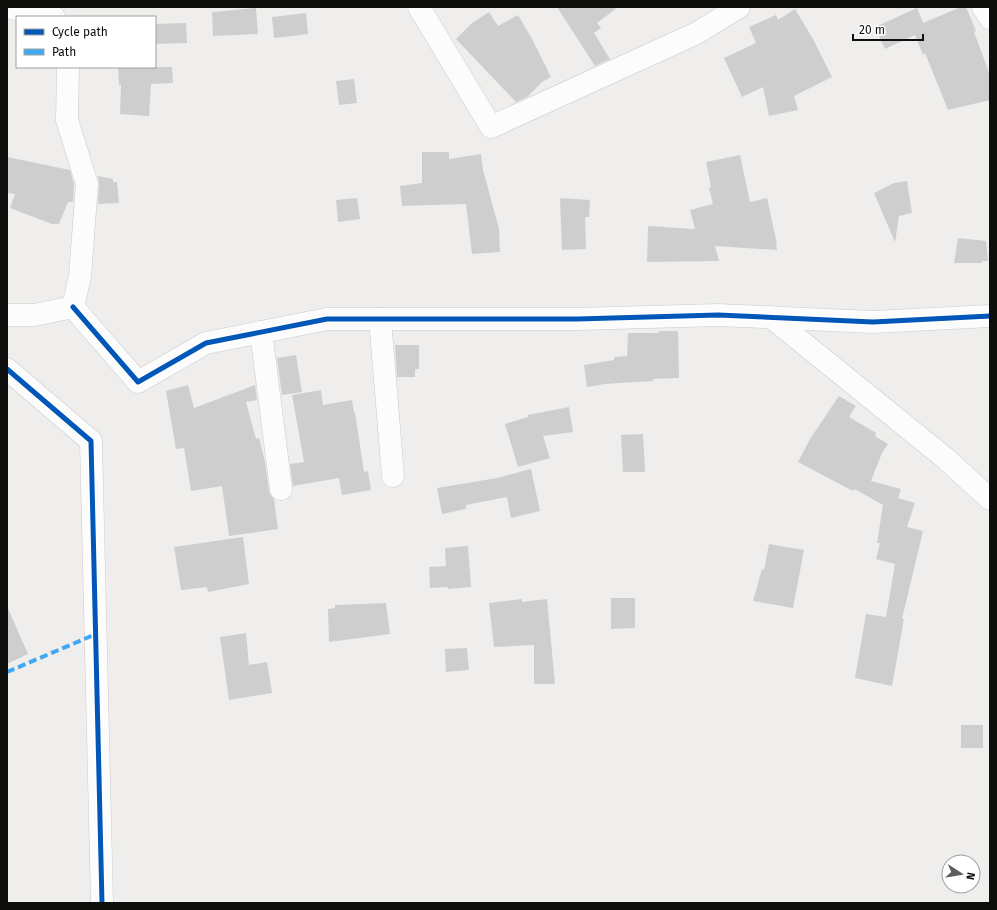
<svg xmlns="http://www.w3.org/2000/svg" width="997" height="910" viewBox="0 0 997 910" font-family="'Fira Sans',sans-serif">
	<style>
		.building { fill: #cfcece }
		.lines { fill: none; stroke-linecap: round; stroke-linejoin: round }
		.minor-casing { stroke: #cccbca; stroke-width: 23 }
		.minor { stroke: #fdfcfc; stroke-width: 22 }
		.quiet { stroke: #3fa9f5; stroke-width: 4; stroke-dasharray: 8 4; stroke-linecap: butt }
		.cycleway-casing { stroke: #fff; stroke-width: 8 }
		.cycleway { stroke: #0057b8; stroke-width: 5 }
	</style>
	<rect width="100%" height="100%" fill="#efeeec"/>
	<!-- building -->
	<g class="building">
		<path d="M557 7H618L597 23 601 28 594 33 610 59 595 66Z"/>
		<path d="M961 7H966L976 31 974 32 990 75V100L948 110 925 53 923 55 915 35 885 49 875 27 917 8 923 23Z"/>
		<path d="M256 8 258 34 213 36 212 12Z"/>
		<path d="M795 9 813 39 832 77 794 96 798 110 769 116 763 87 742 97 724 58 756 43 749 27 776 15 778 20Z"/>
		<path d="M489 12 498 26 518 15 531 37 551 77 542 82 527 97 516 102 456 39 472 23Z"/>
		<path d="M306 13 308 34 274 38 272 17Z"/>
		<path d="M186 23 187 43 155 44V24Z"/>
		<path d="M118 67H172L173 83 151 84 149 116 120 114 121 85H119Z"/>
		<path d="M354 79 357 103 339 105 336 81Z"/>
		<path d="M422 152H448L449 153V159L481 154 483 170 499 229 500 252 472 254 466 204 402 206 400 186 422 183Z"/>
		<path d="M740 155 750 202 767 198 777 244 776 245 777 250 715 246 719 261 647 262 648 226 695 229 690 210 713 204 709 188 711 187 706 162Z"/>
		<path d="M7 157 70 170 74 185 73 202H68L59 224H52L10 208 15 194 7 193Z"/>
		<path d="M98 176 113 179V182H117L119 203 98 204 99 185Z"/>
		<path d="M907 181 912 213 899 216 895 242 874 193 894 183Z"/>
		<path d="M357 198 360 219 338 222 336 200Z"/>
		<path d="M560 198 590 200 589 217H585L586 249 562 250Z"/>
		<path d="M958 238 986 241 988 261H982V263H954Z"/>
		<path d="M659 331H678L679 378 653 379V381L605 384 587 387 584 365 614 360V357L627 356 628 333H659Z"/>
		<path d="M395 345H419V369H415V377H397Z"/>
		<path d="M296 355 302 392 282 395 277 358Z"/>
		<path d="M188 385 194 408 255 385 257 400 246 402 256 439 259 438 265 462 269 491 271 496 274 499 278 529 229 536 222 486 191 491 184 448 176 449 166 391Z"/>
		<path d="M321 390 323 405 352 400 354 413 355 412 364 472 368 471 371 490 342 495 339 478 293 486 290 464 304 462 292 395Z"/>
		<path d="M839 396 856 406 849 417 876 433 875 436 888 444 882 453 871 481 901 489 898 498 915 503 907 527 923 531 902 619H904L892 686 855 678 866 614 886 617 895 564 876 559 880 543H877L883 505 855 489 854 491 849 489 798 462 810 439Z"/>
		<path d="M569 407 573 432 543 436 550 458 518 467 505 424 528 417V415Z"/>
		<path d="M643 434 645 472H623L621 435Z"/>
		<path d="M531 469 540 511 511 518 507 497 466 505V509L442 514 437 488 497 478Z"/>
		<path d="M243 537 249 584 208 592 207 587 181 590 174 547Z"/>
		<path d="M769 544 804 550 793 608 753 601 762 569 764 570Z"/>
		<path d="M468 546 471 587 448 589V587L430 588 429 567 446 566 445 548Z"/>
		<path d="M611 598H635V628L611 629Z"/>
		<path d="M522 599V602L547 599 555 684H534V645L494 647 489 603Z"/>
		<path d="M386 603 390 634 329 642 328 609 335 608V605Z"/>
		<path d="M7 606 28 654 7 664Z"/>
		<path d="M246 633 249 665 267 662 272 693 229 700 220 637Z"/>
		<path d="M467 648 469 670 446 672 445 649Z"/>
		<rect x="961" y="725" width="22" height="23"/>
	</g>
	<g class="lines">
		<defs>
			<g id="minor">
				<path d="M7 7 54 17"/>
				<path d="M419 7 491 127 697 33 739 7"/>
				<path d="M983 7 990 18"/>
				<path d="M73 307 138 382 206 343 327 319H577L718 315 873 322 990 316"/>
				<path d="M7 315H34L73 307 80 276 87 184 67 120 68 67"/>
				<path d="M771 317 945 458 990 499"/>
				<path d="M380 319 393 476"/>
				<path d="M261 332 281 489"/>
				<path d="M7 369 91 441 102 903"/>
			</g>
		</defs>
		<!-- minor casing -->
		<use href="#minor" class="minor-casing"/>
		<!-- minor -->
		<use href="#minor" class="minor"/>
		<!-- quiet -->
		<path class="quiet" d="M7 672 96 634"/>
		<defs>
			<g id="cycleway">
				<path d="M73 307 138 382 206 343 327 319H577L718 315 873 322 990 316"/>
				<path d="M7 369 91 441 102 903"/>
			</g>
		</defs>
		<!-- cycleway casing -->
		<use href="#cycleway" class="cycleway-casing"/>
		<!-- cycleway -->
		<use href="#cycleway" class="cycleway"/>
	</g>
	<!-- border -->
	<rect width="997" height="910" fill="none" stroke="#0e0e0d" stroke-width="16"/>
	<!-- legend -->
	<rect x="16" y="16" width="140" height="52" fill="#ffffff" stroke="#9f9f9e"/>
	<rect x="24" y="29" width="20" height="6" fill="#0057b8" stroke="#9f9f9e"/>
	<text x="52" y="36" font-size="12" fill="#0e0e0d">Cycle path</text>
	<rect x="24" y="49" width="20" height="6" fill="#3fa9f5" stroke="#9f9f9e"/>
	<text x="52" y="56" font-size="12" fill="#0e0e0d">Path</text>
	<!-- north arrow -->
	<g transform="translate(961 874) rotate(102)"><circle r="19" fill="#ffffff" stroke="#9f9f9e"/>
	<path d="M0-3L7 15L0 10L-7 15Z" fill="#5d5c5b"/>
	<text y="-6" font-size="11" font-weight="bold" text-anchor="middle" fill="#0e0e0d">N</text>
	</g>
	<!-- scale -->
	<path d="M853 34v6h70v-6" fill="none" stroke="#0e0e0d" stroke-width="2"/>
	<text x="859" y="34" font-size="12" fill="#0e0e0d" stroke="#ffffff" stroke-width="3" paint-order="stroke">20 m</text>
</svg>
